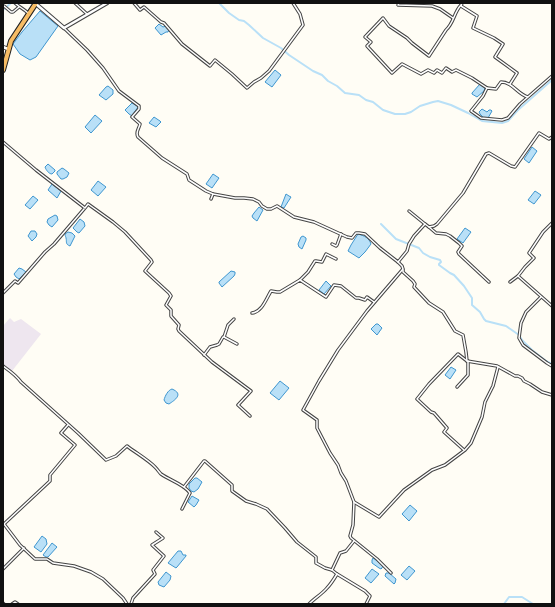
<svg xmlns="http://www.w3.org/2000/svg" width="555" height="607" viewBox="0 0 555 607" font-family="Spectral,serif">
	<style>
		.industrial { fill: #eee6ef }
		.water { fill: #b9e0f7; stroke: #3f96cf }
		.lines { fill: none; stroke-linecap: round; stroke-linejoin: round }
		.canal { stroke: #b9e0f7; stroke-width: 2 }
		.minor-casing { stroke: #444; stroke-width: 3.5 }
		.tertiary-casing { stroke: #444; stroke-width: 4.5 }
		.trunk-casing { stroke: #222; stroke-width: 6 }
		.minor { stroke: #fff; stroke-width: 1.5 }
		.tertiary { stroke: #fff; stroke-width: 2.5 }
		.trunk { stroke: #f7bc64; stroke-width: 4 }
	</style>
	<rect width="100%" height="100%" fill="#fffdf5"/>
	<!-- industrial -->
	<path class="industrial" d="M10 318 14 322 21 319 41 334 12 371 3 366V326Z"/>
	<!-- water -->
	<g class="water">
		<path d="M40 11 58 26 36 57 30 60 20 54 13 44 22 32Z"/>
		<path d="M159 24 163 27 166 26 169 30 168 32H166L161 35 155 28Z"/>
		<path d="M275 70 281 75 272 87 265 82Z"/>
		<path d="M480 84 485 88 484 91 477 97 472 94V93Z"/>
		<path d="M108 86 113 90V94L106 100 99 95 106 87Z"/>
		<path d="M132 103 136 105 138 107 132 116 129 114 125 110Z"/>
		<path d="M482 109 487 112 489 110H491L492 111 488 118H484L480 114 479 112Z"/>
		<path d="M95 115 102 121 91 133 85 127Z"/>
		<path d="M154 117 160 121 161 122 156 127 149 123Z"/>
		<path d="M532 147 537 151 529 163 524 159Z"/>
		<path d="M48 164 55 170V171L52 174C49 174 46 170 45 167Z"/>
		<path d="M62 168 64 169 69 173 67 177 63 179H61L57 174V172Z"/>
		<path d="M213 174 219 178 212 188 206 184Z"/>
		<path d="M98 181 106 187 98 196 91 190Z"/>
		<path d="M52 184 61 191 57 198 48 190Z"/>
		<path d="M535 191 541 195 534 204 528 200Z"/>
		<path d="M286 194 289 196 291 197 284 208 281 207Z"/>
		<path d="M33 196 38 200 30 209 25 205Z"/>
		<path d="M259 207 263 210 257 221 253 218 252 216 254 213Z"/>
		<path d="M55 215 57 216 58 220 52 227 49 225 47 222 48 219Z"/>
		<path d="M80 219 84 222 85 226 79 233 77 232 73 228Z"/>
		<path d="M465 228 471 232 463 243 457 239Z"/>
		<path d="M31 231H35L37 234 36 237 32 241 28 236Z"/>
		<path d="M68 232 72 233 75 236 70 246C65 244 67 242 66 238 66 237 65 236 65 234Z"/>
		<path d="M358 234C365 236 369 238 371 244L365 252 359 258 348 251 351 245Z"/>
		<path d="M303 236 306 238V240L302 249 299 247 298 244 301 237Z"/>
		<path d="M19 268 22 269 26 272 19 279 16 277 14 274Z"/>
		<path d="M231 271 235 272V274L234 276 222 287 219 283V282Z"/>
		<path d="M326 281 331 286 324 294 319 290Z"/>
		<path d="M376 324H378L382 328 377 335 371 329Z"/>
		<path d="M451 367 456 370 450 379 445 375Z"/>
		<path d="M280 381 289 388 279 400 270 393Z"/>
		<path d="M172 389C184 394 175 400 169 404L166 403 164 400C165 396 168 390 172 389Z"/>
		<path d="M195 478H197L202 482 198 489 194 492 191 491 189 488V484Z"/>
		<path d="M192 496 199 500 196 505 194 507 188 502Z"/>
		<path d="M410 505 417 511 409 521 402 514Z"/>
		<path d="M42 536 46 539 47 544 41 552 34 547Z"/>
		<path d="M52 543 57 547 48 557H46L43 555Z"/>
		<path d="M178 551H181L183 555H186V556L177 567 176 568 168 563Z"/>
		<path d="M373 558 383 565 382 568 381 569 379 568 372 563V560Z"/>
		<path d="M409 566 415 571 407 580 401 575Z"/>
		<path d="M372 569 379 574 371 583 365 578Z"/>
		<path d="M166 572 171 576 170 580 164 587 159 585 158 582Z"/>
		<path d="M386 573H389L396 579 395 583 394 584 385 576Z"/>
	</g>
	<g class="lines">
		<!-- canal -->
		<g class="canal">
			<path d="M219 3 229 13 239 20 244 21 249 25 263 38 281 48 289 55 313 71 322 75 328 81 337 86 345 93 359 95 366 100 373 102 383 110 395 114H405L411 112 420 106 433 102 438 101 451 105 468 113 482 121 502 123 508 121 518 110 552 80"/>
			<path d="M3 10 11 3"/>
			<path d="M381 224 396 239 419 248 423 253 430 257 440 260 441 262 439 264V265L450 273 454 275 464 286 472 298V305L480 312 484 319 486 321 506 326 519 335 522 340 532 350 546 361 552 364"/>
			<path d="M504 604 509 597H522L533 604"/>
		</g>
		<defs>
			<g id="minor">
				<path d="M15 3C19 7 24 9 28 13"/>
				<path d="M75 3 87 14"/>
				<path d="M134 3 140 10 144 7 161 22 164 23 182 44 210 66 215 60 232 74 247 88 254 82 261 78 269 71 303 25 300 14 293 3"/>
				<path d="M399 3 398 5 432 6 440 9 453 18"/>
				<path d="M462 3 461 6 477 16 473 28 494 38 503 44 495 57 517 73 510 84"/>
				<path d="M461 5C454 12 454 23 446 30L429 56 412 43 407 38 389 26 383 18 365 37 371 42 367 46 392 73 402 64 421 74 428 70 434 73 437 70 442 73 446 68 452 72 456 70 472 78 487 88"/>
				<path d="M3 7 4 6 11 12H13L19 7"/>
				<path d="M64 28 87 50 103 68 119 91 139 106V109L132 117 140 124C139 129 135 132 138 137L162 158 187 174 189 180 206 191 213 194 235 198H244L253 199 259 202 262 206 267 209H271L277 206 294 217 314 222 347 237 352 238 356 233H359L365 234 380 248 398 262 407 251 409 244 414 236 425 224 429 227 434 226 437 224 463 193 486 154 489 153 511 166 515 167 539 133 549 139 552 137"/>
				<path d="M528 97C518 95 513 82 501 82L496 89 487 88 483 96 471 111 481 118 502 120 508 118 520 104 552 76"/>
				<path d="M3 142 36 170 85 208 88 204 113 222 125 232 151 260 152 262 145 271 169 293 171 296 166 305 171 310V316L179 325 178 329 179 331 212 362 251 391 238 405 250 416"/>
				<path d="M211 199 213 194"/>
				<path d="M409 211 425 224"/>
				<path d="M552 223 543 232 529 253 534 258 525 267 518 276 552 306"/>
				<path d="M429 227 436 233 446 234 450 236 459 243 462 246 458 252 459 254 489 282"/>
				<path d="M332 244 336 246 337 245 341 234"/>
				<path d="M398 262 402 266 403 269 367 311 338 350 319 381 303 410 317 420V428L330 453 338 465 341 473 346 481 354 502 379 517 404 490 432 470 445 465 465 450 471 443 482 417 485 402 493 386 498 367"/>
				<path d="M403 270V272L413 281 415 284 414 287 429 303 443 312 455 331 463 335 466 352 467 361"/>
				<path d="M300 280 308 272 315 261H316L322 262 326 254 336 259"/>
				<path d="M510 282 518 276"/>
				<path d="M3 293 15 281 18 283 45 252 54 244 84 209"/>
				<path d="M541 297 526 312 521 323 519 338 523 345 547 363 552 366"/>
				<path d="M252 313C262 312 266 299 271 291L277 292H280L300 280 326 297 334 285 341 286 356 298H359L365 300 367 297 374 302"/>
				<path d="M224 337 228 325 234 319"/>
				<path d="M204 355 210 347 217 345 219 344 223 337H224L237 344"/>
				<path d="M3 366C10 371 16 375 21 382L78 433 105 459 106 460 116 456 127 446C136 453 147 459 155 467 158 470 159 472 161 474 171 481 184 484 190 493L182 509"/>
				<path d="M457 387 468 375V361"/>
				<path d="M68 425 61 433 75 445 50 475V481L4 524 20 545 35 559H47L53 563 74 566 91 572 103 579 123 598 127 604"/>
				<path d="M464 450 444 432 447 428 434 413 431 412 417 399 429 384 458 354 467 361 497 366 515 376H518L522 378 524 381 530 384 542 392 552 395"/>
				<path d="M184 487 204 461H205L232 485V491L246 501 256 504 267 509 285 528 297 542 316 557V563L325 568 332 570"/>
				<path d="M354 502 353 525 350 536 351 538 377 559 391 573"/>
				<path d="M3 569 24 548"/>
				<path d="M337 574 332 570 340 553 346 551 354 541"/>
				<path d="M3 603 4 604"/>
				<path d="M12 604 15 602 18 604"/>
				<path d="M131 604 133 598 155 574 153 570 164 556 152 545 163 538 156 532"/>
				<path d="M309 604C315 598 322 594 327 588 331 584 334 579 337 574L365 591 370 596 366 604"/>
			</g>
			<g id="tertiary">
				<path d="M36 4 64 28 107 3"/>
				<path d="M3 47 8 49"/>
			</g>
			<path id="trunk" d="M3 70 11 41 36 3"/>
		</defs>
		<!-- minor casing -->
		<use href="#minor" class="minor-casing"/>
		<!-- tertiary casing -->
		<use href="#tertiary" class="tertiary-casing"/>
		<!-- trunk casing -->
		<use href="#trunk" class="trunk-casing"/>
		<!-- minor -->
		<use href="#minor" class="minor"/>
		<!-- tertiary -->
		<use href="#tertiary" class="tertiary"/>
		<!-- trunk -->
		<use href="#trunk" class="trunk"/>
	</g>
	<!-- border -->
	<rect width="555" height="607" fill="none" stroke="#111111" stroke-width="8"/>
</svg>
